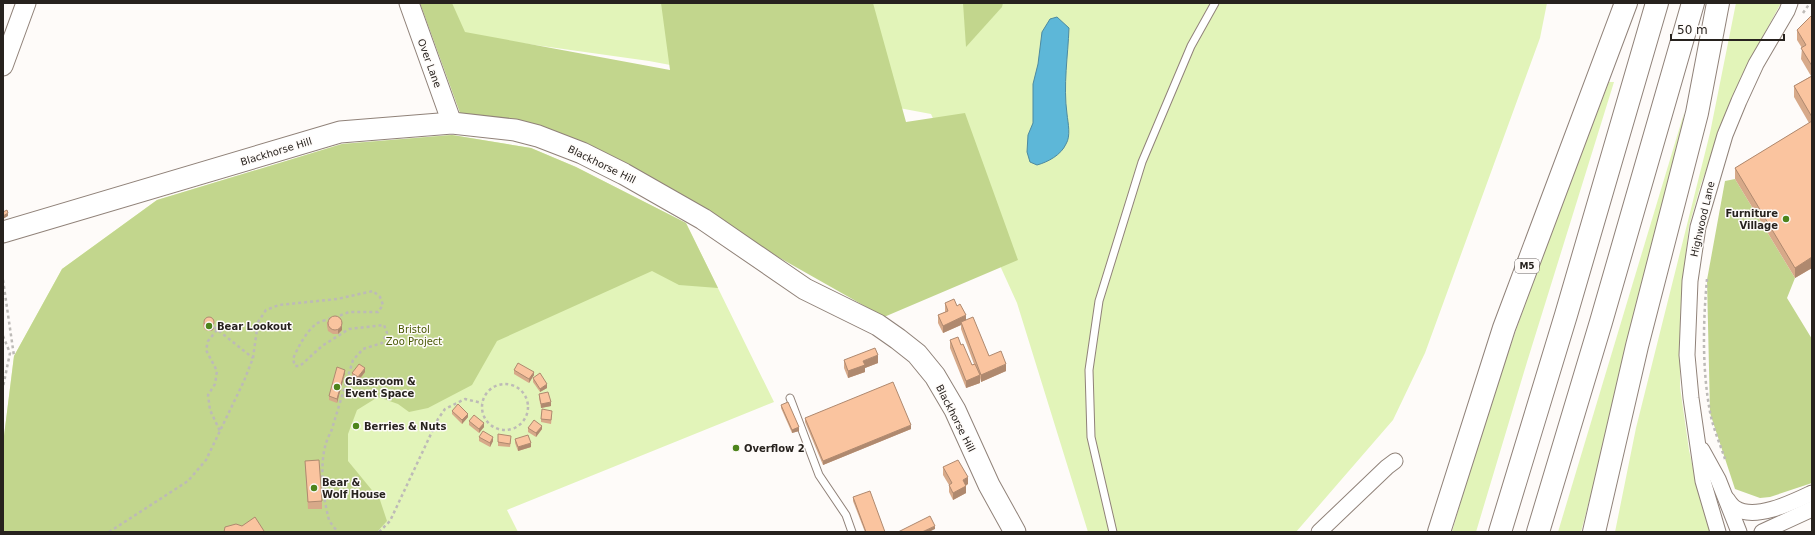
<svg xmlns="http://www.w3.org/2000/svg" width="1815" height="535" viewBox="0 0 1815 535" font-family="'DejaVu Sans',sans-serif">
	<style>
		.green { fill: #e2f4b9 }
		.forest { fill: #c2d68d }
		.water { fill: #5db7d8; stroke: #4d8aa0 }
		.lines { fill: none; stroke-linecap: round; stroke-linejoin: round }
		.service-casing { stroke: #908279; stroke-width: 9 }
		.minor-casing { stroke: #908279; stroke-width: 17 }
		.tertiary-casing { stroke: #908279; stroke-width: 21 }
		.secondary-casing { stroke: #908279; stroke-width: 23 }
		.motorway-casing { stroke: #908279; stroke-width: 24 }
		.path { stroke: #bdbab7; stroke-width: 2.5; stroke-dasharray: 3 3; stroke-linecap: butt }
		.service { stroke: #fff; stroke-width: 7 }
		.minor { stroke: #fff; stroke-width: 15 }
		.tertiary { stroke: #fff; stroke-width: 19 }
		.secondary { stroke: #fff; stroke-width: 21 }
		.motorway { stroke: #fff; stroke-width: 22 }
		.wall { fill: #d7a989 }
		.shaded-wall { fill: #af896f }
		.building { fill: #fac49f; stroke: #af896f }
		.poi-dot { fill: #4d841c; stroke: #fefbf9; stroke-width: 1.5 }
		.labels { text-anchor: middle; stroke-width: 3; stroke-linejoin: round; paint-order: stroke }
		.shield { fill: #fefbf9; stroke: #686360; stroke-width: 1 }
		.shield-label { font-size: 9px; font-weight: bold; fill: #27221e }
		.street-label { font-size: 10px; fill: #27221e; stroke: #fefbf9 }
		.poi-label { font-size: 10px; font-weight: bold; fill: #27221e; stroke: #fefbf9; text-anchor: start }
		.park-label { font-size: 10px; fill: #495905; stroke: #fefbf9 }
	</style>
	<rect width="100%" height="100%" fill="#fefbf9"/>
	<!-- green -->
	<g class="green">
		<path d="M451 3H1547L1540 38 1425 353 1393 420 1296 532H1088L1017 303 931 114 649 61 464 35Z"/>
		<path d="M1736 3H1781L1741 77 1701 184 1689 226 1681 300 1680 387 1689 450 1696 482 1712 532H1615L1636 428 1710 133Z"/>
		<path d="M1609 82H1614L1527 362 1476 532H1452C1495 379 1551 230 1609 82Z"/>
		<path d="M1684 113 1679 146 1636 323 1581 532H1558Z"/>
		<path d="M452 135 531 148 576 167 686 223 774 402 507 510 518 532H3V444L14 356 62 269 157 200 342 144Z"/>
	</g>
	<!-- forest -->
	<g class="forest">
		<path d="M420 3H452L465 32 670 70 661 3H873L906 122 965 113 1018 260 884 317 561 134 460 113Z"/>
		<path d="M963 3H1003L1002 7 966 47Z"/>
		<path d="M452 135 531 148 576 167 686 223 718 288 679 285 652 271 497 341 472 385 428 408 409 412 398 404 378 397 357 410 348 434V461L380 500 387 521 377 532H3V444L14 356 62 269 157 200 342 144Z"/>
		<path d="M1735 179 1795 278 1787 298 1812 339V483L1770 497 1760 498 1735 489 1710 413 1707 280 1725 181Z"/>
	</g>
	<!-- water -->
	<path class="water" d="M1057 17 1069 28C1068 56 1063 85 1067 114 1068 123 1071 136 1066 144 1061 155 1048 162 1037 165L1030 162 1027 152 1028 135 1033 123V84L1038 64 1042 32 1050 19Z"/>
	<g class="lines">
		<defs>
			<g id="service">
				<path d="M790 398 819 475 846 515 852 532"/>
				<path d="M1113 532 1091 437 1089 370 1099 301 1142 162 1191 46 1215 3"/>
			</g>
			<g id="minor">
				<path d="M1702 450 1718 479 1739 532"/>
				<path d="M1727 499C1729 502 1732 506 1735 508 1755 521 1793 502 1812 493"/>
				<path d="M1319 532 1387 467 1395 461"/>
				<path d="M1718 532 1703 481 1691 398 1687 355 1690 281 1698 227 1725 135 1739 101 1756 64 1787 11 1790 3"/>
				<path d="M1762 532 1812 509"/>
			</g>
			<g id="tertiary">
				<path d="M409 3 452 123"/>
				<path d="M3 66 26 3"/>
			</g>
			<path id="secondary" d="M3 232 340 132 452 123 515 130 538 136 582 153 624 174 703 219 805 289 878 325 898 339 917 354 935 376 955 410 989 485 1015 532"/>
			<g id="motorway">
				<path d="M1439 532 1504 328 1626 3"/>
				<path d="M1500 532 1566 315 1657 3"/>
				<path d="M1538 532 1601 322 1693 3"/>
				<path d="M1594 532 1637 346 1697 113 1718 3"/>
			</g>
		</defs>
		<!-- service casing -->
		<use href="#service" class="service-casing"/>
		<!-- minor casing -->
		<use href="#minor" class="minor-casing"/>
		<!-- tertiary casing -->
		<use href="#tertiary" class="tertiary-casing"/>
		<!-- secondary casing -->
		<use href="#secondary" class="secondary-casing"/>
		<!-- motorway casing -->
		<use href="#motorway" class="motorway-casing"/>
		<!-- path -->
		<g class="path">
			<path d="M1803 13 1810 3"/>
			<path d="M1707 279C1703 322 1702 369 1710 412 1713 428 1720 444 1725 459"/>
			<path d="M3 280 14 356"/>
			<path d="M331 318C327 320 320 321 316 324 306 332 298 347 293 359L295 366H300L322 346 349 329 384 325 387 333 382 343 363 349 353 360 331 432C318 453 322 492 328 516 329 522 334 527 338 532"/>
			<path d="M214 327 253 358"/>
			<path d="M217 330 208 341 206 350 217 371 215 384 208 395 210 410 220 431"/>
			<path d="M3 336 10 353 3 387"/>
			<circle cx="505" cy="407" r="23"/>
			<path d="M109 532 188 481 206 460 244 381 253 358 258 322 266 310 279 305 337 299 373 291 380 297 383 305 378 312H349L336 317"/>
			<path d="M379 532 390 521 438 419 445 409 465 399 482 403"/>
		</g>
		<!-- service -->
		<use href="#service" class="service"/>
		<!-- minor -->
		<use href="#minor" class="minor"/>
		<!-- tertiary -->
		<use href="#tertiary" class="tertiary"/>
		<!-- secondary -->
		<use href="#secondary" class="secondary"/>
		<!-- motorway -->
		<use href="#motorway" class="motorway"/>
	</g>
	<!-- wall -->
	<g class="wall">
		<path d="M1812 15V268L1795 278 1735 179V168L1809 123 1794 97V86L1811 76 1801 59 1802 48 1797 40V30Z"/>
		<path d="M945 303 957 306 966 320 989 356 1006 371 981 382 980 378V383L966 388 950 348V340L961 345 972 365 974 364 961 329V325L943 333 938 323V315L945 312Z"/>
		<path d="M327 322 342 325V330L338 334H333L328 331 327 326Z"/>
		<path d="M203 323 214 326 213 330 209 331 205 330 203 326Z"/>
		<path d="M844 360 878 363 865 368V372L848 378 844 368Z"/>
		<path d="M514 370 534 375 529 383 514 374Z"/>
		<path d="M365 372 358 381 352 377V373Z"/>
		<path d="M345 373 337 403 329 400V396Z"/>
		<path d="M533 378 547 388 540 392 533 382Z"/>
		<path d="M539 394 551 406 541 408 539 398Z"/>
		<path d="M781 405 799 431 792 433 781 408Z"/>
		<path d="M452 411 468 417 462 424 452 414Z"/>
		<path d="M552 415 551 424 541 422V419Z"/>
		<path d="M805 418 911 429 823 465 805 422Z"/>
		<path d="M469 421 484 427 479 433 469 425Z"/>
		<path d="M528 428 542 429 536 437 528 432Z"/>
		<path d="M479 437 493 441 490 447 479 441Z"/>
		<path d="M515 439 531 447 518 451 515 443Z"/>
		<path d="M511 440 510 447 498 446V442Z"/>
		<path d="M305 461 322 501V509H308Z"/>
		<path d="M943 467 968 484 966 485V493L953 500 949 492V485L943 475Z"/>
		<path d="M853 497 885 532H865L853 501Z"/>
	</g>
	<!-- shaded-wall -->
	<g class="shaded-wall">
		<path d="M8 213V216L3 219V216Z"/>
		<path d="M1812 257V268L1795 278V268Z"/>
		<path d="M966 315V323L961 322V325L943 333V326Z"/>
		<path d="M342 321V330L338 334V330Z"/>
		<path d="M214 322V326L213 330 209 331V328Z"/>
		<path d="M878 355V363L865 368V372L848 378V371L863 361Z"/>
		<path d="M1006 364V371L981 382V375Z"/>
		<path d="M365 368V372L358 381V377Z"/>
		<path d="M345 370V373L337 403V399Z"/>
		<path d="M534 372V375L529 383V379Z"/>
		<path d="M980 375V383L966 388V381Z"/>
		<path d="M547 384V388L540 392V389Z"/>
		<path d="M551 402V406L541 408V404Z"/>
		<path d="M468 414V417L462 424V420Z"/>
		<path d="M484 423V427L479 433V429Z"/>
		<path d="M911 425V429L823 465V461Z"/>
		<path d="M542 426V429L536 437V433Z"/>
		<path d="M799 427V431L792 433V430Z"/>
		<path d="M493 437V441L490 447V443Z"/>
		<path d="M531 443V447L518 451V447Z"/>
		<path d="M968 477V484L963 487V480Z"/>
		<path d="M966 486V493L953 500V493Z"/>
		<path d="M935 526V529L929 532H922Z"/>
	</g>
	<!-- building -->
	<g class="building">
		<path d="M1812 15V66L1801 48 1806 45 1797 30Z"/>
		<path d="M1812 76V117L1794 86Z"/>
		<path d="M1812 121V257L1795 268 1735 168Z"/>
		<path d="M7 210 8 213 3 216V212Z"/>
		<path d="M954 299 957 306 960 304 966 315 943 326 938 315 948 311 945 303Z"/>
		<circle cx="335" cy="323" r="7"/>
		<circle cx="209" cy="322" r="5"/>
		<path d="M973 317 989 356 1001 351 1006 364 981 375 961 322Z"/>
		<path d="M958 337 961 345 963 344 972 365 975 364 980 375 966 381 950 340Z"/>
		<path d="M875 348 878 355 863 361 865 365 848 371 844 360Z"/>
		<path d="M518 363 534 372 529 379 514 370Z"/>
		<path d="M359 364 365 368 358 377 352 373Z"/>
		<path d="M337 367 345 370 337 399 329 396Z"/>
		<path d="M540 373 547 384 540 389 533 378Z"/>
		<path d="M893 382 911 425 823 461 805 418Z"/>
		<path d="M548 392 551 402 541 404 539 394Z"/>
		<path d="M788 402 799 427 792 430 781 405Z"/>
		<path d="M458 404 468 414 462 420 452 411Z"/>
		<path d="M542 409 552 411 551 420 541 419Z"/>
		<path d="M474 415 484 423 479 429 469 421Z"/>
		<path d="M534 420 542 426 536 433 528 428Z"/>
		<path d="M483 431 493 437 490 443 479 437Z"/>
		<path d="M498 434 511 436 510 444 498 442Z"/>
		<path d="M528 435 531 443 518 447 515 439Z"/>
		<path d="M319 460 322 501 308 502 305 461Z"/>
		<path d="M958 460 968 477 963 480 966 486 953 493 949 485 952 483 943 467Z"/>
		<path d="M870 491 885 532H866L853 497Z"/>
		<path d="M930 516 935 526 922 532H898Z"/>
		<path d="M255 517 264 531 263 532H254L253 531 252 532H224L225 527 236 524 242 526Z"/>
	</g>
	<!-- markers -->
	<g class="poi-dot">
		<circle cx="1786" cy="219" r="4"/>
		<circle cx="209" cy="326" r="4"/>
		<circle cx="337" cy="387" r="4"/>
		<circle cx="356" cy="426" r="4"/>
		<circle cx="736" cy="448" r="4"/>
		<circle cx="314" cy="488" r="4"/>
	</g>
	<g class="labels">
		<!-- shield labels -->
		<rect class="shield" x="1515" y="259" width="24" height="14" rx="3"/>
		<g class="shield-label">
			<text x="1527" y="269">M5</text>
		</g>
		<!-- street labels -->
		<g class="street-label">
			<text transform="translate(430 63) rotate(70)" y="4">Over Lane</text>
			<text transform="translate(276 151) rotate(-17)" y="4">Blackhorse Hill</text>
			<text transform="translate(602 164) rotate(26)" y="4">Blackhorse Hill</text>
			<text transform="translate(1702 219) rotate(-77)" y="4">Highwood Lane</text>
			<text transform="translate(956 418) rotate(63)" y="4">Blackhorse Hill</text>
		</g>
		<!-- poi labels -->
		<g class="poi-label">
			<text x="1778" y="217" text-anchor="end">Furniture<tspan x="1778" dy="12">Village</tspan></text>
			<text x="217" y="330">Bear Lookout</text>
			<text x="345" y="385">Classroom &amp;<tspan x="345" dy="12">Event Space</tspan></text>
			<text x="364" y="430">Berries &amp; Nuts</text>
			<text x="744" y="452">Overflow 2</text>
			<text x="322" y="486">Bear &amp;<tspan x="322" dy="12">Wolf House</tspan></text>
		</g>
		<!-- park labels -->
		<g class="park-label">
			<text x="414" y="333">Bristol<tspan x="414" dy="12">Zoo Project</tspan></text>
		</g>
	</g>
	<!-- border -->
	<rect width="1815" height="535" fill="none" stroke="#27221e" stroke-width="8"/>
	<!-- scale -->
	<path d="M1671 34v6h113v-6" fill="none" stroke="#27221e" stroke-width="2"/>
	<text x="1677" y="34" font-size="12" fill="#27221e" stroke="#fefbf9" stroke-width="3" paint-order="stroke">50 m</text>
</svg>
